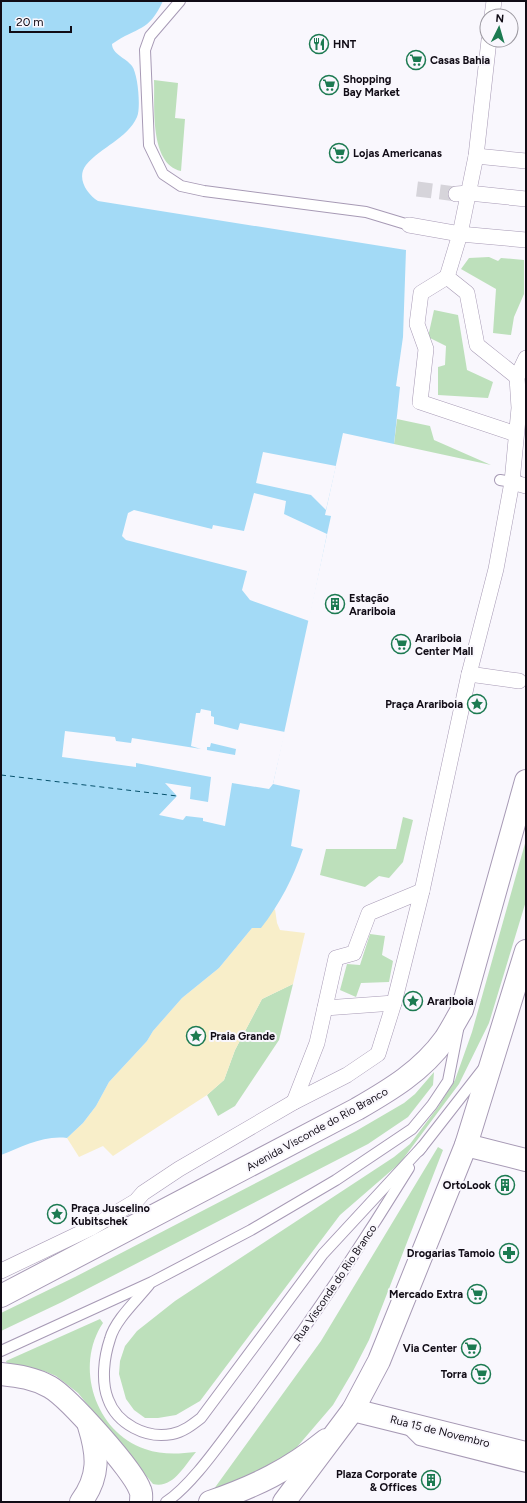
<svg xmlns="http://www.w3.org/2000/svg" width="527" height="1503" viewBox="0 0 527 1503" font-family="Figtree,sans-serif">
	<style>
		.green { fill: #bde0bb }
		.sand { fill: #f8eec9 }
		.water { fill: #a3daf6 }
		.pier { fill: #f9f7fd; fill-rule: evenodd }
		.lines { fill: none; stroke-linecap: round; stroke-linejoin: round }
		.ferry { stroke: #08526d; stroke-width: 1; stroke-dasharray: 5 4; stroke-linecap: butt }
		.pedestrian-tunnel { stroke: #d6d4da; stroke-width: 15; stroke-dasharray: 15 8; stroke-linecap: butt }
		.service-casing { stroke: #a79ab5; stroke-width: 12 }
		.pedestrian-casing { stroke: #a79ab5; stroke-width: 16 }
		.tertiary-casing { stroke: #a79ab5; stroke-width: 24 }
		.secondary-casing { stroke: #a79ab5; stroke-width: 24 }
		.service { stroke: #fff; stroke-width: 10 }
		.pedestrian { stroke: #fff; stroke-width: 15 }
		.tertiary { stroke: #fff; stroke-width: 22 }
		.secondary { stroke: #fff; stroke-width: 22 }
		.labels { text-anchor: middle; stroke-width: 4; stroke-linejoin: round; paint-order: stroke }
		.poi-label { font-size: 11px; font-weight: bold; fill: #110c16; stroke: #f9f7fd; text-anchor: start }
		.street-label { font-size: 11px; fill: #110c16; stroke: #f9f7fd }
	</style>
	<rect width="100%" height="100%" fill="#f9f7fd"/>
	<!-- green -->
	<g class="green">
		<path d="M154 80 178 83 175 118 185 119 181 171C149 164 155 105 154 80Z"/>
		<path d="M489 257 498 261 501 258 524 260V294L514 317 511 335 493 333 496 289 461 269 469 258Z"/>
		<path d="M434 310 458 315 467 370 493 382 488 398 438 395V367L445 365 446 346 428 337Z"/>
		<path d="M397 419 430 426 434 440 491 465 394 444Z"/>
		<path d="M403 817 413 820 403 862 389 878 379 876 365 887 320 875 326 849H396Z"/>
		<path d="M526 840V901L489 1023 459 1084 400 1163 340 1215 200 1401 176 1415 158 1418H145L134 1410 126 1399 119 1374 120 1361 125 1346 137 1331 175 1301 394 1157 410 1144 438 1107 455 1080 472 1032Z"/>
		<path d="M370 934 385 936 382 955 393 961 389 982 361 983 356 997 340 990 347 964 360 965Z"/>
		<path d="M293 984 279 1040 235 1106 218 1116 207 1095 224 1080 235 1050 262 999Z"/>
		<path d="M434 1072 433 1085 408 1117 368 1144 62 1302 1 1331V1313L75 1277 356 1131 404 1103 415 1094Z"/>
		<path d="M438 1147 443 1150 369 1340 353 1371 333 1405 297 1447 278 1462 211 1493 321 1341Z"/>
		<path d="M100 1319 103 1323C74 1366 95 1432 145 1449 162 1455 178 1454 196 1452 184 1466 173 1489 153 1484L78 1393 56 1376 44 1371 7 1364 6 1361Z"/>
	</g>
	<!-- sand -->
	<path class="sand" d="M275 909 277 923 280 930 305 933 293 984 262 999 235 1050 224 1080 207 1095 113 1156 103 1146 79 1157 67 1138 83 1123 96 1106 109 1082 147 1041 153 1031 182 998 219 968 252 928Z"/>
	<!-- water -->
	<path class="water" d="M1 1H163C148 33 138 26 112 44 112 54 126 58 132 66 138 74 141 108 137 117 127 139 101 147 86 165 76 178 87 194 98 201L406 250 403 337 396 386 400 387 394 444 343 433 325 515 331 516 273 784 300 790 291 846 303 849C293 878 280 904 261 928H252L219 968 182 998 153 1031 147 1041 109 1082 96 1106 83 1123 67 1138C43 1135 22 1147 1 1155Z"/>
	<!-- pier -->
	<g class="pier">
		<path d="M263 452 336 466 326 510 311 495 256 483Z"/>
		<path d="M254 493 286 501 284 514 327 534 309 621 250 600 242 590 247 571 126 540 122 536 128 513 134 510 212 529 213 525 244 531Z"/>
		<path d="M201 709 211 711V716L214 717V724L238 730 240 723 285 732 273 784 269 789 232 783 225 826 203 821V818L186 816 183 820 159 815 177 796 165 783 191 787 190 799 208 802 211 777 136 763V767L62 757 65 731 115 737 116 741 131 743 132 738 201 749 191 746 196 713H200ZM211 743 236 749 235 755 207 750V747H210Z"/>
	</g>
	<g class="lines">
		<!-- ferry -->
		<path class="ferry" d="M1 775 177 796"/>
		<!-- pedestrian-tunnel -->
		<path class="pedestrian-tunnel" d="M417 189 456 194"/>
		<defs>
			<g id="service">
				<path d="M180 1 150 36 145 50 149 145 163 174 181 186 204 191 366 212 409 225"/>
				<path d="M500 480 512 482 518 481"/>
				<path d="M419 1151 483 1069"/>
				<path d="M149 1285C137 1300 115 1320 110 1339 104 1357 101 1381 108 1399 117 1424 146 1439 172 1434 183 1432 192 1425 201 1418L323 1254 422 1147"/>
				<path d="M1 1351 152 1282 251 1230 336 1180 412 1129 432 1105 448 1081 458 1030"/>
				<path d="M407 1428 419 1440 526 1467"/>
				<path d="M166 1502C192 1485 221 1442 241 1416 301 1336 356 1254 409 1168"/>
			</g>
			<g id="pedestrian">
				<path d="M492 16 494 1"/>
				<path d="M489 40 476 156 460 234 447 277 467 293 477 345 517 377"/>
				<path d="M476 156 526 161"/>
				<path d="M456 194 469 193 526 199"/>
				<path d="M409 225 460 234 526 240"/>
				<path d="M447 277 421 293 417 324 426 349 420 402 516 434"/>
				<path d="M512 482 526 486"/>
				<path d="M469 674 519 681"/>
				<path d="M325 1008 394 1003 422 891 469 674 496 569 512 482 519 408 517 377 526 358"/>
				<path d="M294 1102 317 1043 336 958 354 953 369 913 422 891"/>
				<path d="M1 1271 91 1228 136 1201 143 1193 179 1169 294 1102 347 1075 378 1054 394 1003"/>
			</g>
			<g id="tertiary">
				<path d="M466 1145 526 1160"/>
				<path d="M1 1374C19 1376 34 1378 50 1387 69 1398 134 1471 140 1490 142 1493 141 1498 141 1502"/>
				<path d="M353 1410 526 1453"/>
				<path d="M81 1502C100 1476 98 1455 89 1426"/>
				<path d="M210 1502C256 1486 289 1470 326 1440"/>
			</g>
			<g id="secondary">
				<path d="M1 1296 357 1109C390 1090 422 1071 445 1039 451 1030 456 1020 462 1010L526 781"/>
				<path d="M284 1502 353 1410 379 1361 466 1145 526 951"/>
			</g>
		</defs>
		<!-- service casing -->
		<use href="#service" class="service-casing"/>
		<!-- pedestrian casing -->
		<use href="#pedestrian" class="pedestrian-casing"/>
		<!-- tertiary casing -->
		<use href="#tertiary" class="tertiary-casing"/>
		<!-- secondary casing -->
		<use href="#secondary" class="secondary-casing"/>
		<!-- service -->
		<use href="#service" class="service"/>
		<!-- pedestrian -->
		<use href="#pedestrian" class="pedestrian"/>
		<!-- tertiary -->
		<use href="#tertiary" class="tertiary"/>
		<!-- secondary -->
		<use href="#secondary" class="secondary"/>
	</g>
	<!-- icons -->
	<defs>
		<symbol id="restaurant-ring" viewBox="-11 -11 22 22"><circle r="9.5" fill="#f9f7fd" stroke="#1c7a51" stroke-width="1.5"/><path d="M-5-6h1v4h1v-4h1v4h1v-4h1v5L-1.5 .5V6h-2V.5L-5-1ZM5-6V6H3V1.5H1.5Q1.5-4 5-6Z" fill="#1c7a51"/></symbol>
		<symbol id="supermarket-ring" viewBox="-11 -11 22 22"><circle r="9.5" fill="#f9f7fd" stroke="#1c7a51" stroke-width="1.5"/><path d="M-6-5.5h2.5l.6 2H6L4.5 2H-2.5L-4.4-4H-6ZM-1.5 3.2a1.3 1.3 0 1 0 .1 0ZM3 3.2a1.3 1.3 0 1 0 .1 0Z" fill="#1c7a51"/></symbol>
		<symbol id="building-ring" viewBox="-11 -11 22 22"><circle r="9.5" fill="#f9f7fd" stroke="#1c7a51" stroke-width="1.5"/><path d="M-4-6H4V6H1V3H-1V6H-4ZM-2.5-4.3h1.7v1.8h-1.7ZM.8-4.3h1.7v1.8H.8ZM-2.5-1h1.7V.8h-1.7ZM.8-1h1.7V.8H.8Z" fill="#1c7a51"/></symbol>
		<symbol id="sight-ring" viewBox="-11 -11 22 22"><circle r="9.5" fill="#f9f7fd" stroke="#1c7a51" stroke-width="1.5"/><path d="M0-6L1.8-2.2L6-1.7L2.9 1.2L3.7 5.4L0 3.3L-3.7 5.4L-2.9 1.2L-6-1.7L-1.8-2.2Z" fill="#1c7a51"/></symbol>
		<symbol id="pharmacy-ring" viewBox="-11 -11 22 22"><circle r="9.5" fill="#f9f7fd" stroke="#1c7a51" stroke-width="1.5"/><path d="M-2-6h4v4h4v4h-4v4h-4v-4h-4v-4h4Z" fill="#1c7a51"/></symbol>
	</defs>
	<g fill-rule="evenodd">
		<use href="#restaurant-ring" x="308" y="33" width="22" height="22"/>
		<use href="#supermarket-ring" x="405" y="49" width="22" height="22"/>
		<use href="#supermarket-ring" x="318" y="74" width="22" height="22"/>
		<use href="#supermarket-ring" x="328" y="142" width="22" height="22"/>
		<use href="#building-ring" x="324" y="593" width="22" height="22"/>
		<use href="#supermarket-ring" x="390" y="633" width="22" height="22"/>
		<use href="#sight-ring" x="466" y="693" width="22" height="22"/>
		<use href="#sight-ring" x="402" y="990" width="22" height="22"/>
		<use href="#sight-ring" x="185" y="1025" width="22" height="22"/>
		<use href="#building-ring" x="494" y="1174" width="22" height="22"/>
		<use href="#sight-ring" x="46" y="1203" width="22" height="22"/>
		<use href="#pharmacy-ring" x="498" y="1242" width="22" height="22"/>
		<use href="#supermarket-ring" x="466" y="1283" width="22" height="22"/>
		<use href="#supermarket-ring" x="460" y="1337" width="22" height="22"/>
		<use href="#supermarket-ring" x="470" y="1363" width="22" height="22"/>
		<use href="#building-ring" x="420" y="1469" width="22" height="22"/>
	</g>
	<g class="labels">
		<!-- poi labels -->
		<g class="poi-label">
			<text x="333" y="48">HNT</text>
			<text x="430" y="64">Casas Bahia</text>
			<text x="343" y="83">Shopping<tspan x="343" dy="13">Bay Market</tspan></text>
			<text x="353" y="157">Lojas Americanas</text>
			<text x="349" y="602">Estação<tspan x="349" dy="13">Arariboia</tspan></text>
			<text x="415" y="642">Arariboia<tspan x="415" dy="13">Center Mall</tspan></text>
			<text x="463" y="708" text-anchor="end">Praça Arariboia</text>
			<text x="427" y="1005">Arariboia</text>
			<text x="210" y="1040">Praia Grande</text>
			<text x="491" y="1189" text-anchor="end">OrtoLook</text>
			<text x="71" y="1212">Praça Juscelino<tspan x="71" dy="13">Kubitschek</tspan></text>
			<text x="495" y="1257" text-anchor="end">Drogarias Tamoio</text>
			<text x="463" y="1298" text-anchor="end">Mercado Extra</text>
			<text x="457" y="1352" text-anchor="end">Via Center</text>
			<text x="467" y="1378" text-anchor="end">Torra</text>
			<text x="417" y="1478" text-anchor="end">Plaza Corporate<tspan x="417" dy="13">&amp; Offices</tspan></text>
		</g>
		<!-- street labels -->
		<g class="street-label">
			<text transform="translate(317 1129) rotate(-29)" y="4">Avenida Visconde do Rio Branco</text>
			<text transform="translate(335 1283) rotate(-56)" y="4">Rua Visconde do Rio Branco</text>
			<text transform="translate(440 1431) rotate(14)" y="4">Rua 15 de Novembro</text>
		</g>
	</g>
	<!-- border -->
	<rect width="527" height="1503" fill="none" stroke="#110c16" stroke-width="4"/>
	<!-- north arrow -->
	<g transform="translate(499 28) rotate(5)"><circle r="19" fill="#f9f7fd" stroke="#9c99a1"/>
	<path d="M0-3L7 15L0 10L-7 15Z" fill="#1c7a51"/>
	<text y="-6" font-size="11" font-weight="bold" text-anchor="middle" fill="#110c16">N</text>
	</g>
	<!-- scale -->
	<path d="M10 26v6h61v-6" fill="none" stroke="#110c16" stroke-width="2"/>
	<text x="16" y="26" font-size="12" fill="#110c16" stroke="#f9f7fd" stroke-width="3" paint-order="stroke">20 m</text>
</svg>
